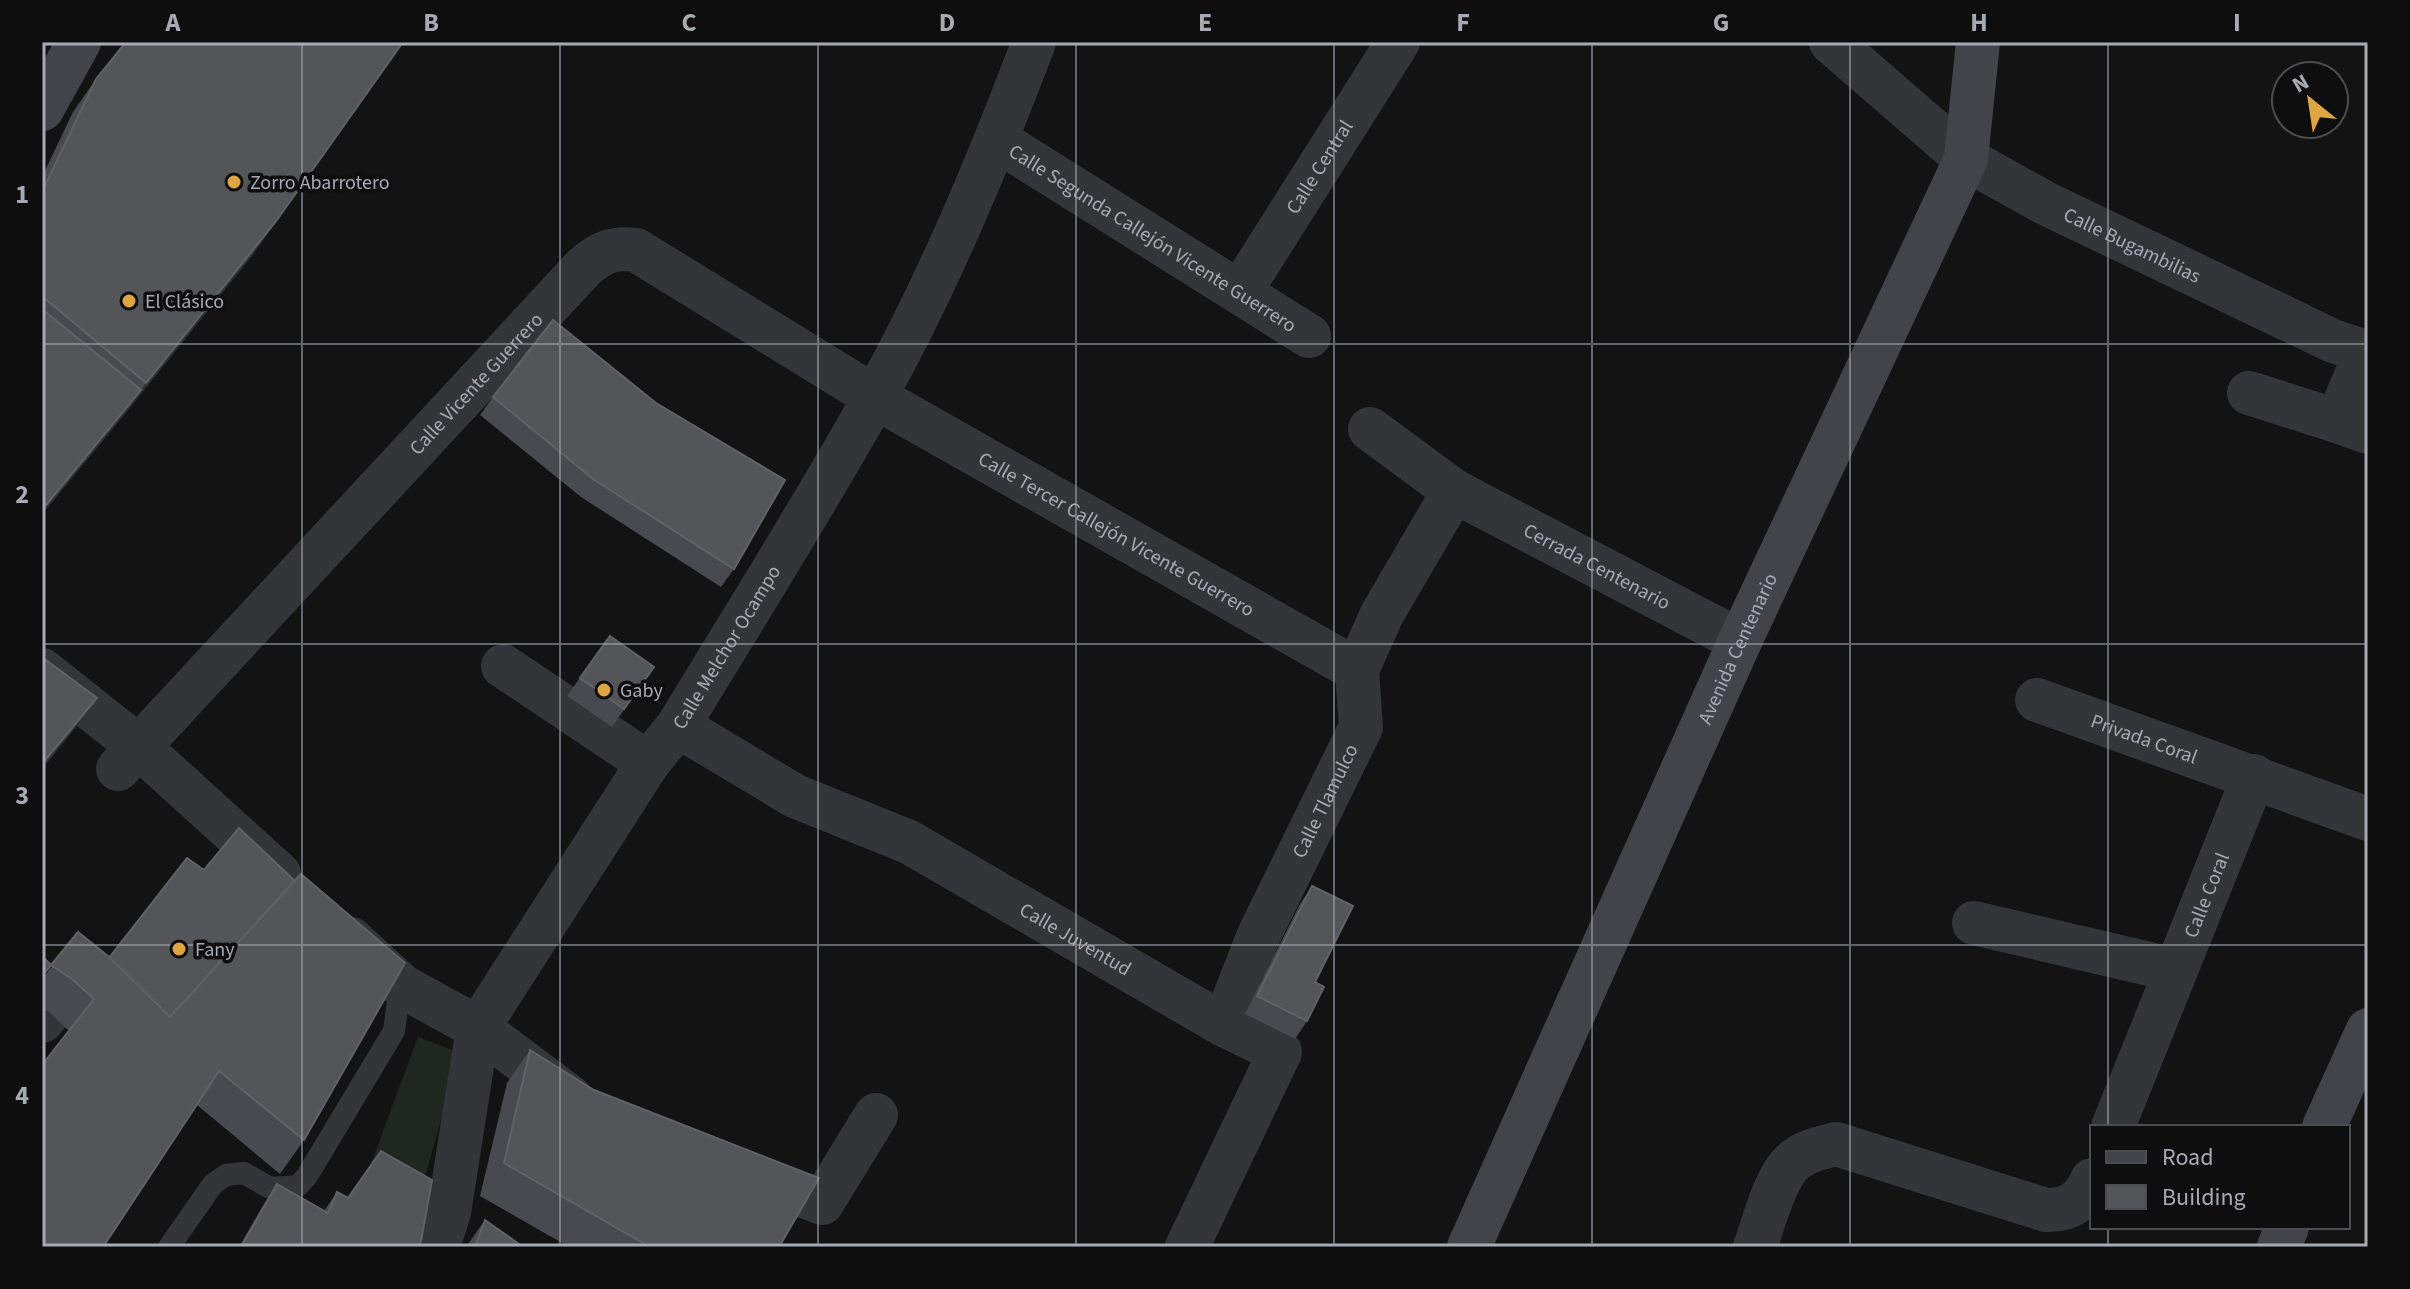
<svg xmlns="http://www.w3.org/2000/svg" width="2410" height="1289" viewBox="0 0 2410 1289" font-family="'Source Sans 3',sans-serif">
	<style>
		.green { fill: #202720 }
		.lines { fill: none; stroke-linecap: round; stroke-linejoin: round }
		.lane { stroke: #343539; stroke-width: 22 }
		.street { stroke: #343539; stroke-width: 44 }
		.secondary { stroke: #434449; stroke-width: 44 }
		.wall { fill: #494a4f }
		.shaded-wall { fill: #2f3033 }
		.building { fill: #535559; stroke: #606267; stroke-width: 2 }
		.grid { fill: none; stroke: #a6abb3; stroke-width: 2; stroke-opacity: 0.55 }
		.poi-dot { fill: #dfa541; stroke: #0e0e0f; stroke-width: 3 }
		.labels { text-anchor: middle; stroke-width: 7; stroke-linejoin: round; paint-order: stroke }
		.street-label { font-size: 20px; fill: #a6abb3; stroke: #0e0e0f }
		.poi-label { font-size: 20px; fill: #a6abb3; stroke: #0e0e0f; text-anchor: start }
		.neatline { fill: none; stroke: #a6abb3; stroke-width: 3 }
		.grid-label { font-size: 26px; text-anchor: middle; font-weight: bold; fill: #a6abb3 }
	</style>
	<rect width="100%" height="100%" fill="#131314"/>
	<!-- green -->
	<path class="green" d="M418 1037 460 1053 419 1198 369 1169Z"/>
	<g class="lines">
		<!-- lane -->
		<path class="lane" d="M169 1247 213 1184 226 1175 244 1173 270 1188 298 1186 307 1176 394 1031 398 1001 402 986"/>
		<!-- street -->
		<g class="street">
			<path id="s1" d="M1831 42 1966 159 2045 203 2333 341 2366 352 2337 421 2368 432"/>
			<path id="s2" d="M997 140 1309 336"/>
			<path id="s3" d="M1240 292 1398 42"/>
			<path d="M2249 393 2337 421"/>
			<path id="s4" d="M1370 429 1454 491 1740 641"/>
			<path d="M503 666 648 763"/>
			<path d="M42 670 139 747 279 874"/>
			<path id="s5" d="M2037 700 2368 819"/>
			<path id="s6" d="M678 726 795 796 909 842 1224 1025 1280 1052 1187 1247"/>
			<path id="s7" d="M118 769 585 266C602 252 614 247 636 250L875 397 1357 670"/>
			<path d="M1974 923 2175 970"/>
			<path d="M351 939 402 986 478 1028 570 1097"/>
			<path d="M42 1021 49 1012"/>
			<path id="s8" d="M1224 1025 1258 937 1361 727 1357 670 1382 614 1454 491"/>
			<path id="s9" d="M2113 1127 2254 776"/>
			<path d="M753 1177 822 1203 876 1115"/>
			<path id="s10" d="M438 1247 449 1212 478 1028 648 763 678 726C744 617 813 508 875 397 938 284 988 163 1034 42"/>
			<path d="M1755 1247C1764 1223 1775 1175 1795 1160 1807 1150 1822 1148 1836 1144L2046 1210C2069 1211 2084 1200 2092 1180"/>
		</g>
		<!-- secondary -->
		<g class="secondary">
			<path d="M42 109 79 42"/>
			<path d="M2324 1127 2368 1030"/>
			<path id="s11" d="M1469 1247 1740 641 1966 159 1978 42"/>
			<path d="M2279 1247 2287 1227"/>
		</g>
	</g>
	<!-- wall -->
	<g class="wall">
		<path d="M96 79 254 253 123 416 42 514V177L73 112Z"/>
		<path d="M493 397 734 569 721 587 581 497 480 415Z"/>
		<path d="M610 636 654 667 612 727 567 696Z"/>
		<path d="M1312 886 1315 982 1307 1021 1295 1039 1245 1014 1300 904Z"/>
		<path d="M78 932 304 1140 280 1174 197 1105 69 1031 49 1012 42 1008V979Z"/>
		<path d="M530 1050 594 1090 779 1247H569L480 1196 507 1083Z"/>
		<path d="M277 1184 324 1211 337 1192 419 1247H239L265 1202Z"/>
		<path d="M485 1220 523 1247H466Z"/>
	</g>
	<!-- shaded-wall -->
	<g class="shaded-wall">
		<path d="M404 42 254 253 123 416 42 514V510L141 390Z"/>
		<path d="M97 698 73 731 42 769V764Z"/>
	</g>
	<!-- building -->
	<g class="building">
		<path d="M126 42H403L277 220 146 383 42 296V192L96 79Z"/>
		<path d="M42 309 141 390 42 510Z"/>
		<path d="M553 320 656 403 785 480 734 569 593 479 493 397Z"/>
		<path d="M610 636 654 667 624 709 580 678Z"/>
		<path d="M42 657 97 698 42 764Z"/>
		<path d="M239 828 295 881 170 1017 109 958 187 858 204 870Z"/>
		<path d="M301 874 405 963 304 1140 219 1071 103 1247H42V1065L94 999 72 979 51 965 78 932 109 957 170 1017Z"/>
		<path d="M1312 886 1353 906 1315 982 1324 987 1307 1021 1257 996Z"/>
		<path d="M42 956 51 965 42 976Z"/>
		<path d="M530 1050 594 1090 819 1178 779 1247H650L504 1163Z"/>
		<path d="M381 1151 432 1180 421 1241 419 1247H241L277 1184 328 1213 337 1192 348 1198Z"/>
		<path d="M485 1220 523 1247H475Z"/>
	</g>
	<!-- grid -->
	<path class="grid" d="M302 42V1247M560 42V1247M818 42V1247M1076 42V1247M1334 42V1247M1592 42V1247M1850 42V1247M2108 42V1127M42 344H2368M42 644H2368M42 945H2368M2108 1227V1247"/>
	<!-- markers -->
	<g class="poi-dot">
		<circle cx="234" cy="182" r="8"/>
		<circle cx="129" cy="301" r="8"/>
		<circle cx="604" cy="690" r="8"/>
		<circle cx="179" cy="949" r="8"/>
	</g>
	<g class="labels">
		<!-- street labels -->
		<g class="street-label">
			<text dy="7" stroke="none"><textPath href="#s3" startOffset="148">Calle Central</textPath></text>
			<text dy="7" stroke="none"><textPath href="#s2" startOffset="184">Calle Segunda Callejón Vicente Guerrero</textPath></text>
			<text dy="7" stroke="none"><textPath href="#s1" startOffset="366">Calle Bugambilias</textPath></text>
			<text dy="7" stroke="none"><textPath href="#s7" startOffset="526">Calle Vicente Guerrero</textPath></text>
			<text dy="7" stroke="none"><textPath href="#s7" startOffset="1300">Calle Tercer Callejón Vicente Guerrero</textPath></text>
			<text dy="7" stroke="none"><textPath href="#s4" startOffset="266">Cerrada Centenario</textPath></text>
			<text dy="7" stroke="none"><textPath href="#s10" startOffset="678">Calle Melchor Ocampo</textPath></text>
			<text dy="7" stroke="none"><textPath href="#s11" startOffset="656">Avenida Centenario</textPath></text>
			<text dy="7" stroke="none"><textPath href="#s5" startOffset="114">Privada Coral</textPath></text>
			<text dy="7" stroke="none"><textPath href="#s8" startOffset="246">Calle Tlamulco</textPath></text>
			<text dy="7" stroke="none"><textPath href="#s9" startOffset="250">Calle Coral</textPath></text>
			<text dy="7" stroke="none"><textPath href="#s6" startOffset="452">Calle Juventud</textPath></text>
		</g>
		<!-- poi labels -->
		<g class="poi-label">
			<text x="250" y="189">Zorro Abarrotero</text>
			<text x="145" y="308">El Clásico</text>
			<text x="620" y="697">Gaby</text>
			<text x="195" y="956">Fany</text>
		</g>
	</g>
	<!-- border -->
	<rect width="2410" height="1289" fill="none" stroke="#0e0e0f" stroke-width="88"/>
	<!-- legend -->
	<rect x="2090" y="1125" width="260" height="104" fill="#0e0e0f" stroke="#4b4d51" stroke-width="2"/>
	<rect x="2106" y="1151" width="40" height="12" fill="#434449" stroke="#4b4d51" stroke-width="2"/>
	<text x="2162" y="1165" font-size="24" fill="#a6abb3">Road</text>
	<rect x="2106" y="1185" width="40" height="24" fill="#535559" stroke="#4b4d51" stroke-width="2"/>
	<text x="2162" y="1205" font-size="24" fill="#a6abb3">Building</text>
	<!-- north arrow -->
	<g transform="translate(2310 100) rotate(330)"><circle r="38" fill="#0e0e0f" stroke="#4b4d51" stroke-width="2"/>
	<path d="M0-6L14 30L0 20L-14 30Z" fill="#dfa541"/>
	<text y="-12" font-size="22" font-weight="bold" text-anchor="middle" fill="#a6abb3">N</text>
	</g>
	<rect x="44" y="44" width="2322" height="1201" class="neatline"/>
	<g class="grid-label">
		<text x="173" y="31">A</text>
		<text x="431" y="31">B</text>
		<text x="689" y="31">C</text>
		<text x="947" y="31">D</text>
		<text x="1205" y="31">E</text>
		<text x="1463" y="31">F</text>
		<text x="1721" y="31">G</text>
		<text x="1979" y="31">H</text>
		<text x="2237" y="31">I</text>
		<text x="22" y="203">1</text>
		<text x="22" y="503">2</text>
		<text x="22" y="804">3</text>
		<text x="22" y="1104">4</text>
	</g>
</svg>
